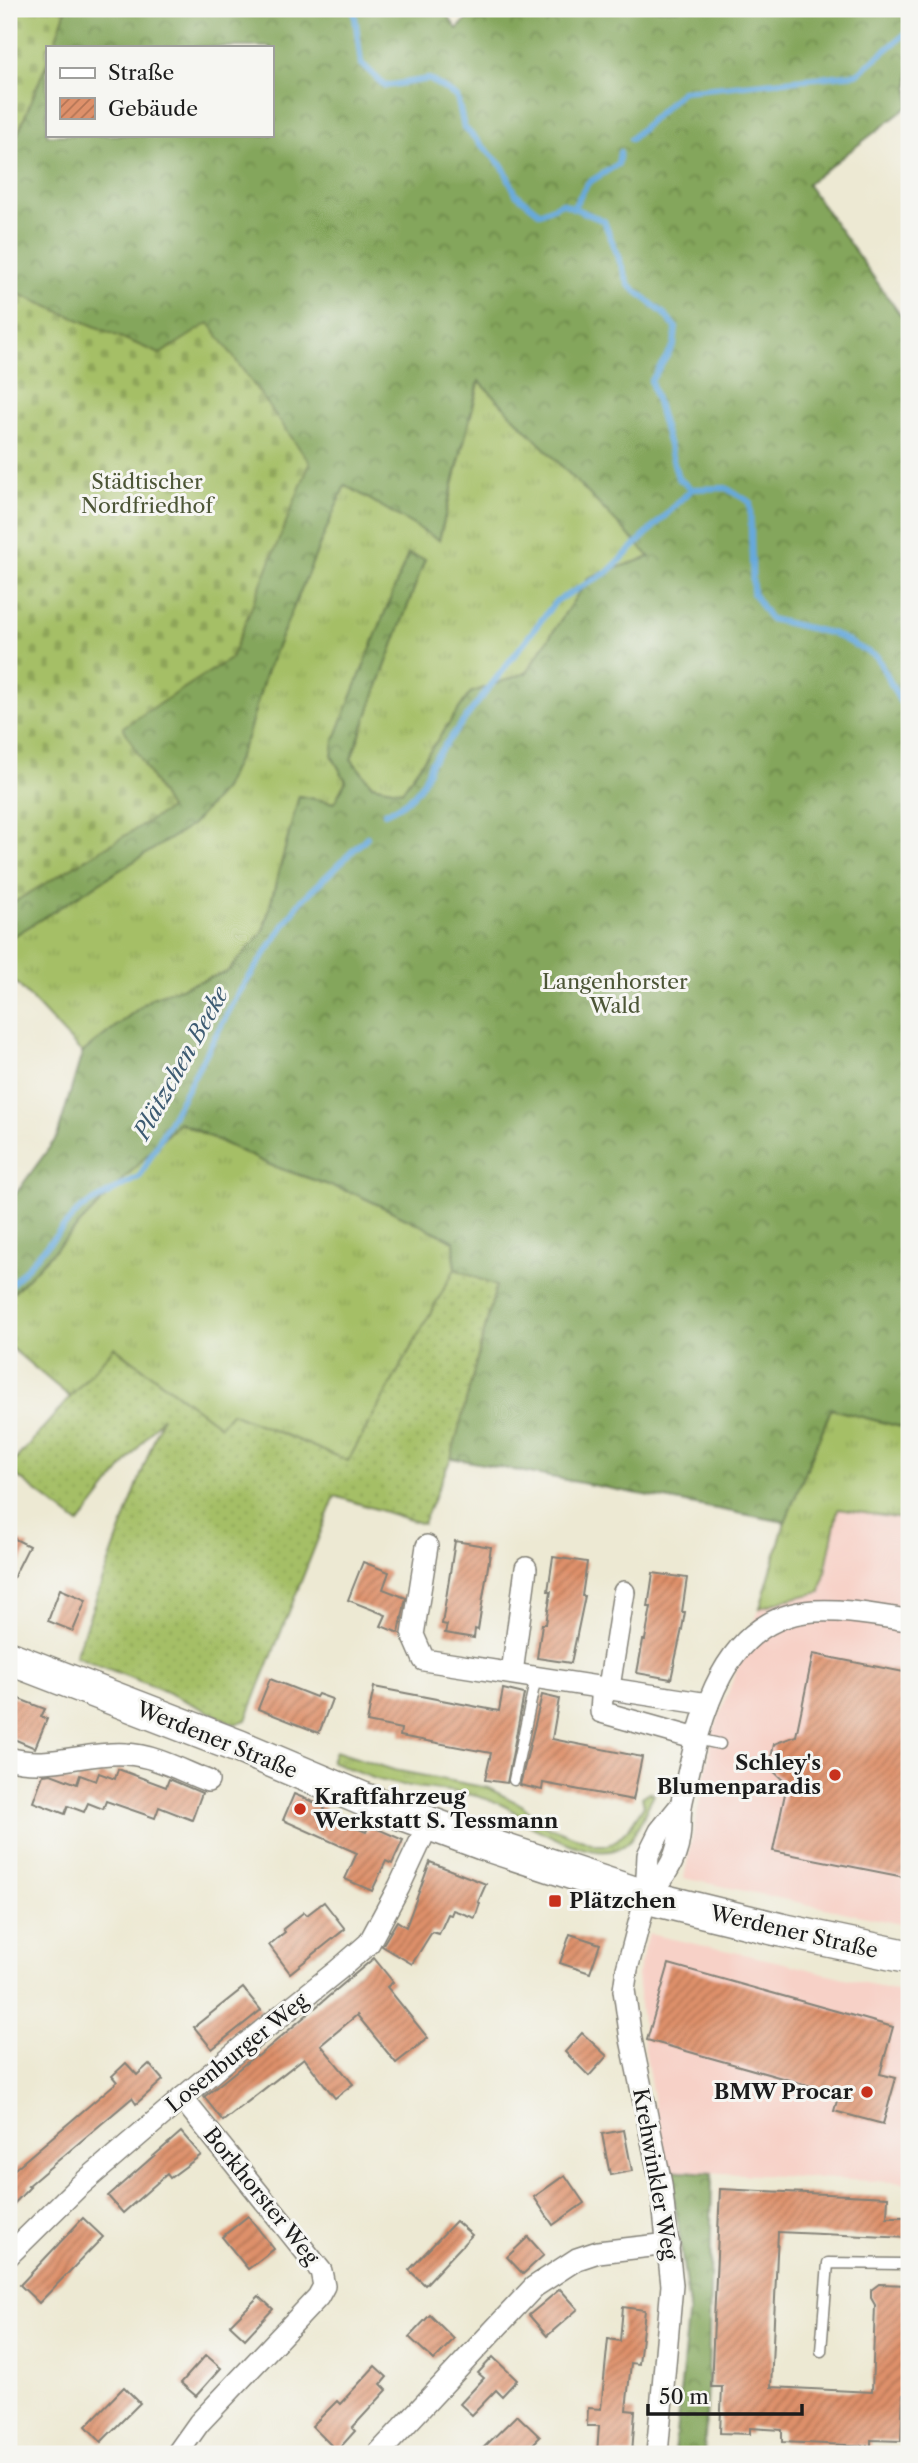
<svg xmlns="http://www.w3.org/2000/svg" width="918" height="2463" viewBox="0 0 918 2463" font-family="'Libre Caslon Text',serif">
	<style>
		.built { fill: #f7d1c7 }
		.grass { fill: url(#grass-tufts); stroke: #606e41; stroke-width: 2 }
		.forest { fill: url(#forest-crowns); stroke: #50613c; stroke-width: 2 }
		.cemetery { fill: url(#cemetery-stones); stroke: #606e41; stroke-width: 2 }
		.garden { fill: url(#garden-dots); stroke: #606e41; stroke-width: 2 }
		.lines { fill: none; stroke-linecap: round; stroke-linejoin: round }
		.stream { stroke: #66a9db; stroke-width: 6 }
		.building { fill: url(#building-hatch) }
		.service-casing { stroke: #848278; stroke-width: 13 }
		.minor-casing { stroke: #848278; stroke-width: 24 }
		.primary-casing { stroke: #848278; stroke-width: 36 }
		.service { stroke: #fff; stroke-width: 10 }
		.minor { stroke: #fff; stroke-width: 21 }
		.primary { stroke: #fff; stroke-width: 33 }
		.poi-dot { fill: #c8321e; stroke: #f6f6f2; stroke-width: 2.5 }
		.labels { text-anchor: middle; stroke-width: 6; stroke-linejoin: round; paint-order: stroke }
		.park-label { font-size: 21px; fill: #4c5536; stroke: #f6f6f2 }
		.street-label { font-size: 21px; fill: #1c1c1c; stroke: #f6f6f2 }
		.poi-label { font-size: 21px; font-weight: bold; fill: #1c1c1c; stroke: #f6f6f2; text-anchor: end }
		.water-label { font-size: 23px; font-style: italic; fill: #3d5b72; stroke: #f6f6f2 }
	</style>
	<defs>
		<pattern id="grass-tufts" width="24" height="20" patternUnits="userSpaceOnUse" patternTransform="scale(1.75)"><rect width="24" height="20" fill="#a5bf66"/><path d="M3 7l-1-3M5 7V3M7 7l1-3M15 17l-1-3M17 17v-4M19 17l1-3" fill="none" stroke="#8da458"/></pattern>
		<pattern id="forest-crowns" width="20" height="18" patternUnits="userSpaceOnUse" patternTransform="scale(1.75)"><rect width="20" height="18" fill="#84a65b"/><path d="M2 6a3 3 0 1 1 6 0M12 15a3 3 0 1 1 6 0" fill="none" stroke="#6b864a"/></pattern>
		<pattern id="cemetery-stones" width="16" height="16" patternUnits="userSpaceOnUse" patternTransform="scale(1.75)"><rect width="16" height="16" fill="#a5bf66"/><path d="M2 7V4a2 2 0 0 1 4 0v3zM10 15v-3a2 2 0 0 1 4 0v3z" fill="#8da458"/></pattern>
		<pattern id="garden-dots" width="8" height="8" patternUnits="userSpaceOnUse" patternTransform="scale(1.75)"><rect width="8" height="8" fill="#a5bf66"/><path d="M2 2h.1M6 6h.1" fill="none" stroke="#8da458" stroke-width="1.8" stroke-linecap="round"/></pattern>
		<pattern id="building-hatch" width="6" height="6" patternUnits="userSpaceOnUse" patternTransform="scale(1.75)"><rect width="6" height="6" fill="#de906a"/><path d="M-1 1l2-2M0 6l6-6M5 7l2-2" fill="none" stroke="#b37556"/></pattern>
	</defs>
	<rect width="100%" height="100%" fill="#f6f6f2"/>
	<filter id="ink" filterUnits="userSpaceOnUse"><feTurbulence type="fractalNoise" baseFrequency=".0143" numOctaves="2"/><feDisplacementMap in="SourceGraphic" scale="14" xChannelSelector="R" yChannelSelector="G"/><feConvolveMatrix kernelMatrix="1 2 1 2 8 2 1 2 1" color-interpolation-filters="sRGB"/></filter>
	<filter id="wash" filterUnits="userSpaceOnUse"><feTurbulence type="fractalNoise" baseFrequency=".00686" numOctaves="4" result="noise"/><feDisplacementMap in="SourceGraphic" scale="28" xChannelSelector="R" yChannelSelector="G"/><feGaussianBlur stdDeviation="1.57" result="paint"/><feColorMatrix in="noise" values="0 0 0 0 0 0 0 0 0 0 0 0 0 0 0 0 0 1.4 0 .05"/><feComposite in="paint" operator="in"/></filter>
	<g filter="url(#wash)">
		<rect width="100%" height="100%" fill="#ede9d3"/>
		<!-- built -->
		<g class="built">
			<path d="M838 1508 909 1520V1926L684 1878 714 1730 760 1608 784 1600 821 1592Z"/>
			<path d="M649 1934 780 1962 909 1994V2183L666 2170 645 2051 637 1975Z"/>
		</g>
		<!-- grass -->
		<g class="grass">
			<path d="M480 380 651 557 589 577 526 673 470 693 402 791 372 785 351 759 425 559 332 756 346 781 334 803 299 796 263 932 227 972 152 998 82 1053 9 975V939L192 825 247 738 265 675 345 484 439 540Z"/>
			<path d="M179 1122 270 1165 358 1195 454 1241 455 1269 348 1461 231 1413 220 1426 115 1347 70 1397 9 1346V1297Z"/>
			<path d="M831 1409 909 1429V1520L838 1509 821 1592 784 1600 760 1608 785 1522Z"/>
			<path d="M335 1751 394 1770 488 1788 522 1805 542 1824 596 1845H608L618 1839 629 1828 644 1805 642 1797 650 1792 654 1794C646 1809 640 1829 628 1842 604 1868 547 1834 521 1821V1816C481 1787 433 1793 387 1782 368 1778 349 1768 331 1761Z"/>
		</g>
		<!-- forest -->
		<g class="forest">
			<path d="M66 9H443L457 29 478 9H909V106L807 184 909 327V1429L831 1409 785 1522 451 1458 496 1286 455 1269 454 1241 358 1195 270 1165 179 1122 9 1297V1203L57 1137 82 1053 152 998 227 972 263 932 299 796 334 803 346 781 332 756 334 741 408 554 425 559 351 759 372 785 402 791 470 693 526 673 589 577 650 557 479 381 439 540 345 485 265 675 247 738 224 789 192 825 9 939V905L169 809 122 727 231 658 161 355 9 290V155L47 62V135H271V47H53Z"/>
			<path d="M666 2170 712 2173 708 2385 704 2454H674L689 2307 672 2182Z"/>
		</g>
		<!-- cemetery -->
		<g class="cemetery">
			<path d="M9 9H66L53 47H47V62L9 155Z"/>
			<path d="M9 290 160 354 209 323 310 463 231 658 123 727 169 809 9 905Z"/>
		</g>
		<!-- garden -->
		<path class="garden" d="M455 1269 496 1286 451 1458 423 1524 335 1496 246 1720 235 1724 160 1689 75 1656 162 1417 79 1524 9 1470V1467L114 1347 220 1426 231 1413 348 1461Z"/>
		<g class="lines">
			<!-- stream -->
			<g class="stream">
				<path d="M354 9 361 63 385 86 429 79 457 97 464 127 503 167 516 194 540 213 562 203 604 221 629 285 663 313 676 328 674 345 651 381 678 478 692 489 726 488 750 502 753 593 770 619 834 634 877 657 900 701"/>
				<path d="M631 139 682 91 857 74 909 31"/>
				<path d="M573 208 588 183 618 164 620 152"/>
				<path d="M385 813C410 802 423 790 431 763L556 601 608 572 692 489"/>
				<path d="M9 1287 80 1209 140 1176 238 994 299 903 367 837"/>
			</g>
		</g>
		<g id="blocks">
			<!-- building -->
			<g class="building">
				<path d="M9 1536 29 1546 9 1586Z"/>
				<path d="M455 1541 491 1547 478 1630 475 1629 474 1638 445 1633 447 1625 442 1624Z"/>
				<path d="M553 1557 587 1562 582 1596H585L571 1663 537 1658 542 1624H546L551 1591H548Z"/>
				<path d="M363 1562 389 1572 383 1589 406 1598 399 1633 381 1626 386 1615 348 1600Z"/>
				<path d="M653 1573 687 1578 682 1612H685L682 1629 671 1679 637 1673 643 1640H645L648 1623 651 1607H648Z"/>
				<path d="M60 1589 86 1600 73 1631 48 1621Z"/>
				<path d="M813 1654 909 1673V1878L773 1851 787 1784 769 1767 774 1744 796 1736Z"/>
				<path d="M270 1679 316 1697 318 1694 332 1699 319 1733 258 1709Z"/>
				<path d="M374 1687 499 1711 503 1689 524 1694 507 1783 485 1780 491 1753 400 1736 401 1729 367 1722Z"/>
				<path d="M9 1695 45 1709 41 1717 47 1719 35 1748 9 1737Z"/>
				<path d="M542 1695 559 1699 552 1739 642 1757 633 1800 543 1783 542 1790 520 1785Z"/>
				<path d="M118 1769 166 1787 169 1779 202 1793 192 1820 159 1807 155 1818 106 1801 103 1809 88 1803 84 1812 68 1806 65 1814 33 1802 43 1775 51 1774 77 1784 80 1775 96 1781 99 1773 115 1779Z"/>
				<path d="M294 1794 325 1807 322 1814 366 1832 369 1825 403 1840 392 1864 386 1861 372 1891 345 1879 357 1853 283 1820Z"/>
				<path d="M430 1862 486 1884 478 1902 480 1903 475 1918 453 1910 451 1915 448 1914 439 1934 432 1932 412 1964 382 1946 397 1921 406 1927Z"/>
				<path d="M324 1902 345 1929 290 1973 269 1945 285 1932 283 1929 304 1912 307 1915Z"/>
				<path d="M570 1934 600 1944 590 1973 560 1963Z"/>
				<path d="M374 1958 393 1982 387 1987 428 2038 396 2063 357 2015 321 2045 353 2084 335 2098 304 2058 223 2121 204 2097 256 2055 257 2057Z"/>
				<path d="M669 1964 893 2027 880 2074 896 2078 883 2124 834 2111 839 2094 647 2040Z"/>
				<path d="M243 1988 261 2010 212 2049 194 2027Z"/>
				<path d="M582 2033 607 2056 589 2076 565 2052Z"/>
				<path d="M126 2063 137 2075 149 2064 163 2080 136 2104 132 2098 28 2186 30 2187 9 2209V2174L117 2082 112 2076Z"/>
				<path d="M624 2130 632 2171 610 2175 602 2134Z"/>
				<path d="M181 2132 201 2155 170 2178 167 2174 123 2213 108 2196Z"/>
				<path d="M565 2175 584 2203 553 2225 534 2197Z"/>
				<path d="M720 2189 888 2197 887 2217H909V2238L778 2232 771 2387 872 2392 875 2305 871 2298V2290L879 2284 909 2285V2395H903L901 2441 871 2440V2446L782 2442V2430L750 2428V2434L720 2433 722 2387H711Z"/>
				<path d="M248 2216 274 2249 248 2269 222 2237Z"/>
				<path d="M83 2218 103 2237 39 2303 20 2285Z"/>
				<path d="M456 2221 472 2235 425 2285 409 2270Z"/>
				<path d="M528 2237 544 2255 523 2274 507 2257Z"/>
				<path d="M560 2289 578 2309 547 2336 529 2315Z"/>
				<path d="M259 2296 273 2309 245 2339 230 2325Z"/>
				<path d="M623 2307 645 2310 639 2364 631 2363 626 2410 635 2411 632 2454H597L599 2426H587L588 2408 601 2409 608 2339 620 2341Z"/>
				<path d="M430 2315 454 2339 434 2360 409 2337Z"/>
				<path d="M206 2355 221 2368 196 2396 181 2383Z"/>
				<path d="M493 2357 517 2380 502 2396 496 2390 472 2415 460 2404 484 2378 478 2373Z"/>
				<path d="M375 2366 387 2377 381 2384 387 2390 352 2428 355 2431 337 2451 312 2426 337 2401 340 2404Z"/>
				<path d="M124 2387 140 2403 101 2442 86 2426Z"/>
				<path d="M517 2415 540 2437 523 2454H477Z"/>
			</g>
		</g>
	</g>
	<g filter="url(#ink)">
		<use href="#blocks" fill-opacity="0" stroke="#848278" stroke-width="2"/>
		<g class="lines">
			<defs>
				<g id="service">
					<path d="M697 1739 720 1744"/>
					<path d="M514 1780 536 1677"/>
					<path d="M821 2351 828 2263 901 2264"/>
				</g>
				<g id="minor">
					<path d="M427 1546 413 1635 424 1660 708 1704"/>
					<path d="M624 1592 609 1687 602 1698 601 1712 697 1739"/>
					<path d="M512 1673 526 1568"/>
					<path d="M9 1758C46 1770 88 1751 126 1754 154 1755 182 1771 208 1781"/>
					<path d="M646 1897C662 1879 676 1863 679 1838 681 1826 679 1813 682 1801 699 1725 719 1617 814 1611 846 1609 878 1616 909 1620"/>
					<path d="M9 2255 77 2188 242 2047 338 1970 369 1943 399 1887 428 1825"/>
					<path d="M177 2454 199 2423 318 2297 324 2286 321 2271 182 2098"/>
					<path d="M378 2454 534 2287 577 2259 598 2252 669 2244"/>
					<path d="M657 2454 672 2285 661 2184 631 2039 624 1990 627 1969 646 1897 648 1855 660 1831 681 1805"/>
				</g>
				<path id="primary" d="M9 1658 240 1747 363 1799 482 1843 646 1897 781 1930 909 1957"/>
			</defs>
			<!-- service casing -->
			<use href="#service" class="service-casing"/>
			<!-- minor casing -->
			<use href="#minor" class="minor-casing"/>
			<!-- primary casing -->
			<use href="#primary" class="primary-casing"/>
			<!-- service -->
			<use href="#service" class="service"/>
			<!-- minor -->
			<use href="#minor" class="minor"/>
			<!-- primary -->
			<use href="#primary" class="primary"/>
		</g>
	</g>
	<!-- markers -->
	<g class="poi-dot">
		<circle cx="835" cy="1775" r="7"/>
		<circle cx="300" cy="1809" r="7"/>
		<rect x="548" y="1894" width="14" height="14" rx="3.5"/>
		<circle cx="867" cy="2092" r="7"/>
	</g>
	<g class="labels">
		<!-- park labels -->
		<g class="park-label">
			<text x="147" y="489">Städtischer<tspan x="147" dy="24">Nordfriedhof</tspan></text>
			<text x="615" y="989">Langenhorster<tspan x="615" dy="24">Wald</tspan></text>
		</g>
		<!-- street labels -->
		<g class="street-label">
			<text transform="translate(217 1740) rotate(22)" y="7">Werdener Straße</text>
			<text transform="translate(794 1932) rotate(13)" y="7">Werdener Straße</text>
			<text transform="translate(237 2053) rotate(-39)" y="7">Losenburger Weg</text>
			<text transform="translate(655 2174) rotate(80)" y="7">Krehwinkler Weg</text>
			<text transform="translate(261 2196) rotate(51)" y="7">Borkhorster Weg</text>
		</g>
		<!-- poi labels -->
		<g class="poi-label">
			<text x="821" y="1770">Schley's<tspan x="821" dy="24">Blumenparadis</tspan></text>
			<text x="314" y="1804" text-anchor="start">Kraftfahrzeug<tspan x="314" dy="24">Werkstatt S. Tessmann</tspan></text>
			<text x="569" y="1908" text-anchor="start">Plätzchen</text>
			<text x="853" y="2099">BMW Procar</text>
		</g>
		<!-- water labels -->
		<g class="water-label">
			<text transform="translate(181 1063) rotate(-61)" y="8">Plätzchen Beeke</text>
		</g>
	</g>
	<!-- margin -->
	<rect width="918" height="2463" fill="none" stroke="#f6f6f2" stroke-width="35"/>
	<!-- legend -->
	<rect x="46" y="46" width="228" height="91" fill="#f6f6f2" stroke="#9f9f9c" stroke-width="2"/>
	<rect x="60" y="68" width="35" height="10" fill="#ffffff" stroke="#9f9f9c" stroke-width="2"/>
	<text x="108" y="80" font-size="21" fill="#1c1c1c">Straße</text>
	<rect x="60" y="98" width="35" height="21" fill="url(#building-hatch)" stroke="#9f9f9c" stroke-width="2"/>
	<text x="108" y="116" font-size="21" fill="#1c1c1c">Gebäude</text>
	<!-- scale -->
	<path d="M648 2404v10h154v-10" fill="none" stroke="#1c1c1c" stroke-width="3.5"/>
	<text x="659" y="2404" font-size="21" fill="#1c1c1c" stroke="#f6f6f2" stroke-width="5" paint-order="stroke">50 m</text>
</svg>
